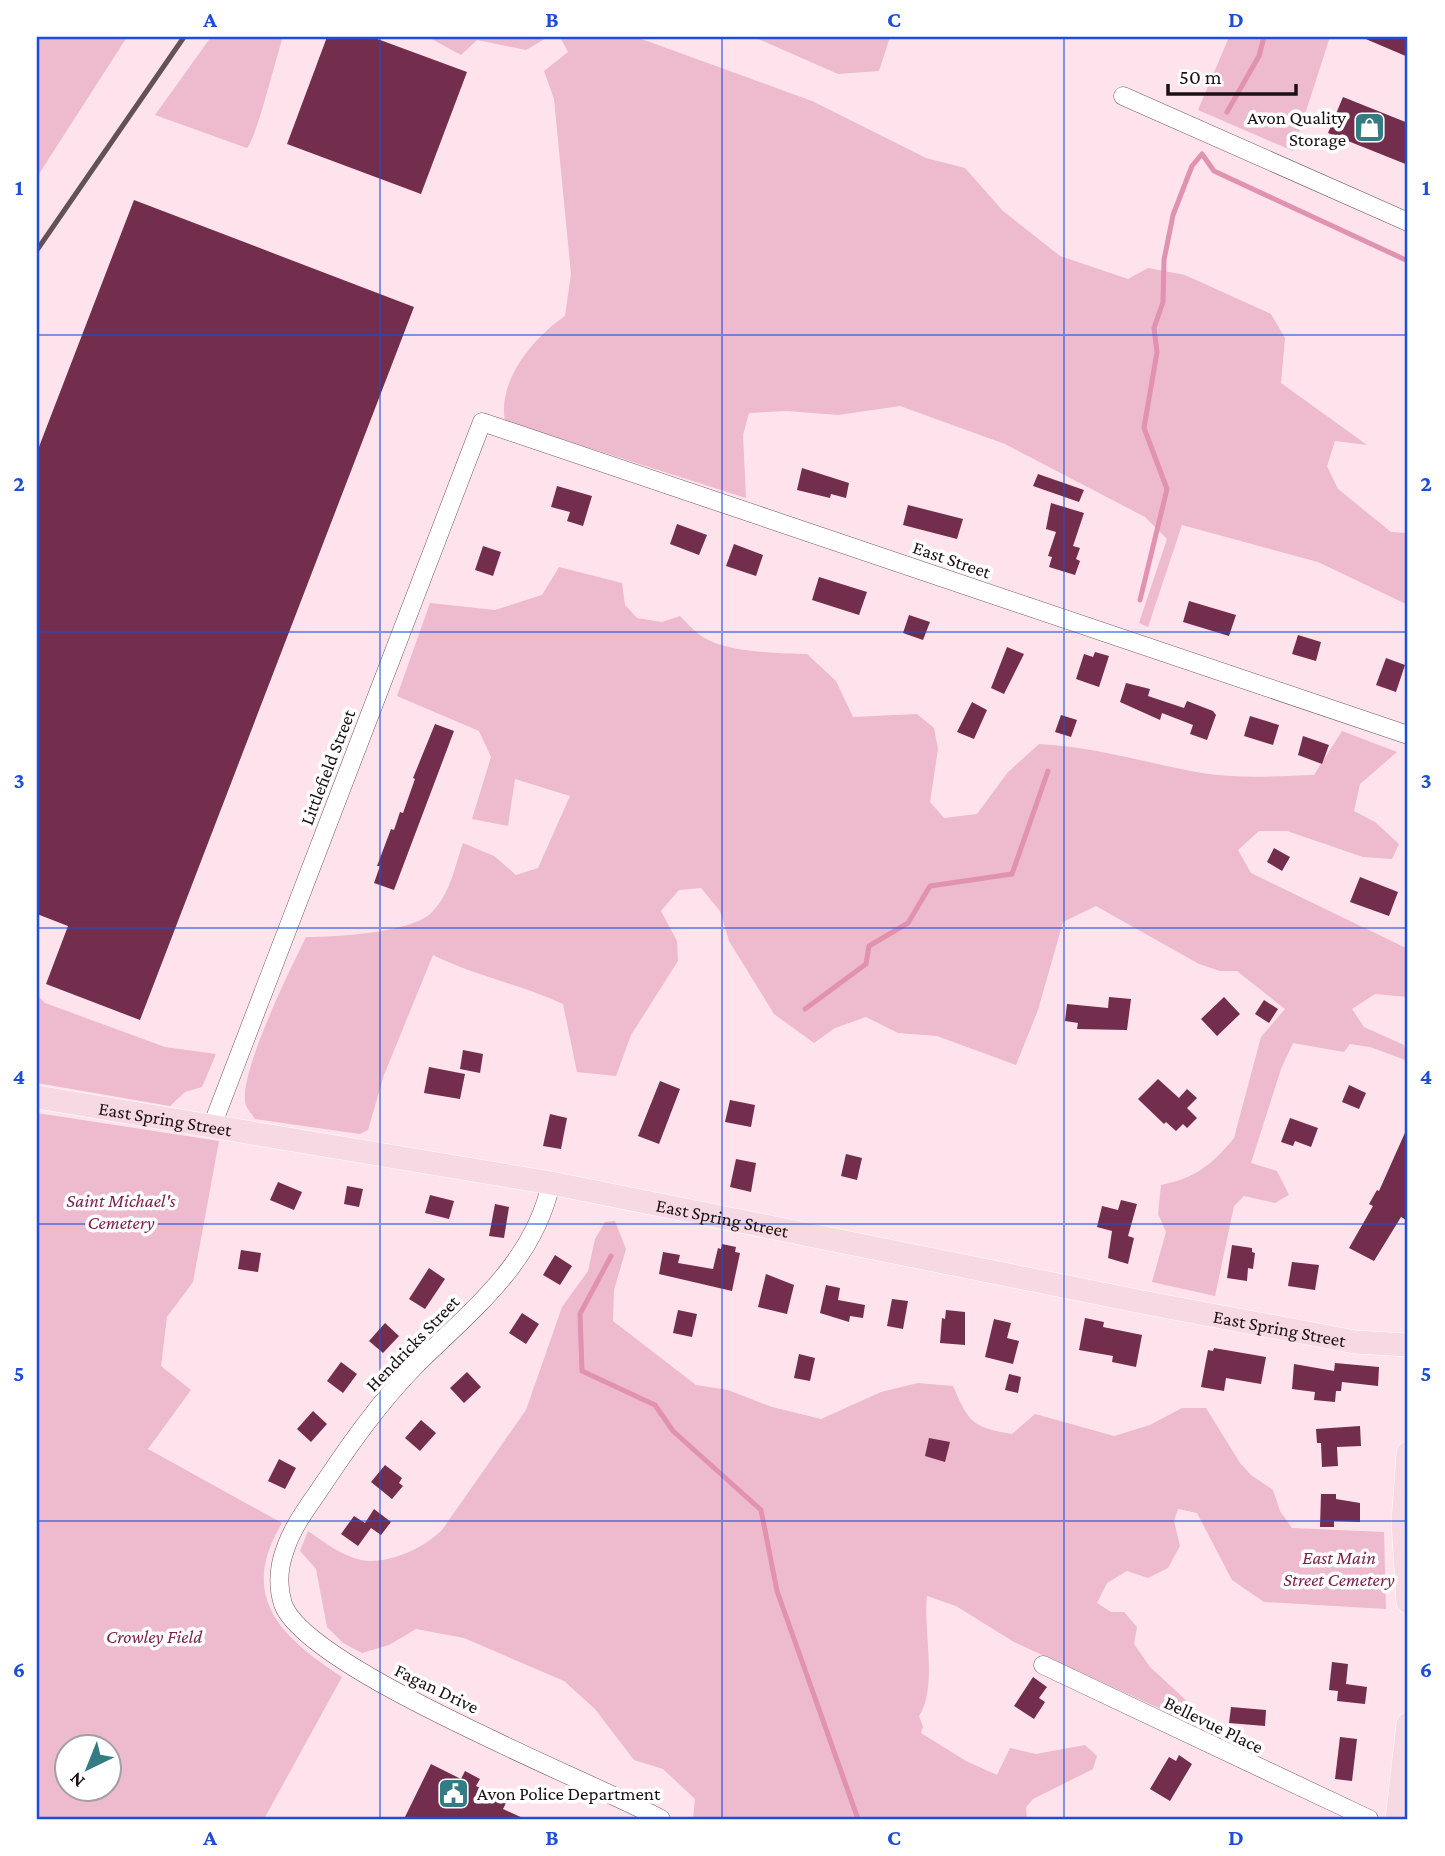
<svg xmlns="http://www.w3.org/2000/svg" width="1445" height="1856" viewBox="0 0 1445 1856" font-family="'Crimson Pro',serif">
	<style>
		.green { fill: #eebacd; fill-rule: evenodd }
		.lines { fill: none; stroke-linecap: round; stroke-linejoin: round }
		.stream { stroke: #e192b0; stroke-width: 5 }
		.building { fill: #722e4c }
		.minor-casing { stroke: #745762; stroke-width: 19 }
		.major-casing { stroke: #fff; stroke-width: 24 }
		.minor { stroke: #fff; stroke-width: 18 }
		.major { stroke: #f6d9e3; stroke-width: 23 }
		.rail { stroke: #625258; stroke-width: 5 }
		.grid { fill: none; stroke: #1d4ed8; stroke-width: 2; stroke-opacity: 0.55 }
		.labels { text-anchor: middle; stroke-width: 7; stroke-linejoin: round; paint-order: stroke }
		.poi-label { font-size: 19px; fill: #1b1014; stroke: #fff; text-anchor: end }
		.street-label { font-size: 19px; fill: #1b1014; stroke: #fff }
		.park-label { font-size: 19px; font-style: italic; fill: #7c204d; stroke: #fff }
		.neatline { fill: none; stroke: #1d4ed8; stroke-width: 2.5 }
		.grid-label { font-size: 23px; text-anchor: middle; font-weight: bold; fill: #1d4ed8 }
	</style>
	<rect width="100%" height="100%" fill="#fee3ec"/>
	<!-- green -->
	<g class="green">
		<path d="M37 37H127L37 177Z"/>
		<path d="M211 37H283C275 60 258 134 247 148L155 115Z"/>
		<path d="M428 37H548L526 50 477 40 461 55Z"/>
		<path d="M560 37H636L812 101 926 158 965 168 1003 211 1060 256 1128 279 1148 268 1185 275 1271 314 1285 338 1281 383 1367 445 1335 441 1327 466 1338 489 1391 532 1408 533V605L1318 562 1182 525 1148 627 1139 623 1167 539 1145 517 1005 444 900 406 838 415 787 411 749 413 743 435 746 498 505 421C497 381 534 337 565 316L571 274 554 99 544 71 568 52Z"/>
		<path d="M754 37H890L879 71 838 74Z"/>
		<path d="M1229 37H1330L1293 151 1198 110Z"/>
		<path d="M559 567 622 583 625 605 637 618 662 622 680 616C686 622 693 630 700 635 724 653 778 653 807 654L836 681 853 717 917 714 934 728 938 749 930 802 944 818 977 814 1008 772 1039 744C1096 747 1146 763 1202 773 1238 779 1278 776 1314 775L1342 731 1397 752 1360 784 1354 811 1375 822 1399 844 1392 859 1363 857 1287 831H1259L1238 850 1251 873 1408 949V997L1375 994 1352 1009 1364 1027 1404 1045 1408 1061 1370 1047 1350 1044 1344 1052 1293 1043 1281 1069 1251 1163 1277 1171 1289 1195 1275 1203 1244 1196 1234 1206 1215 1296 1152 1282 1166 1232 1158 1214 1161 1185C1195 1178 1212 1165 1234 1138L1261 1037 1285 1009 1237 971H1220L1199 964 1096 906 1063 922 1038 1010 1016 1065 937 1036 898 1033 866 1017 835 1028 814 1043 774 1014 729 941 720 911 701 888 679 890 661 911 677 941 678 961 631 1035 616 1076 577 1072 563 1004C520 984 475 976 433 955L384 1075 368 1130 360 1134 255 1119C252 1114 247 1109 246 1105 236 1078 292 966 306 937 334 937 413 933 432 912 450 894 455 866 463 843L494 856 516 875 538 868 570 796 515 779 508 826 472 819 491 757 479 731 397 696 430 603 495 610 542 595Z"/>
		<path d="M37 995 45 1003 165 1047 216 1054 202 1087 185 1092 170 1106 37 1083Z"/>
		<path d="M37 1113 219 1141 193 1282 167 1317 161 1366 191 1390 148 1449 282 1523C237 1598 282 1638 342 1677L264 1819H37ZM66 1748H108V1790H66Z"/>
		<path d="M615 1221 626 1249 614 1290 613 1321 696 1385 728 1390 772 1407 821 1419 881 1392 918 1383 953 1386C969 1423 972 1427 1012 1434L1035 1414 1114 1436 1150 1425 1182 1408H1206L1240 1463 1251 1475 1273 1490 1280 1511 1292 1528 1384 1532 1386 1609 1264 1602 1232 1580 1197 1513 1178 1509 1174 1521 1180 1546 1168 1568 1148 1578 1127 1571 1107 1583 1097 1603 1111 1612H1124L1137 1627 1134 1644 1150 1667 1229 1740 1014 1642 956 1606 927 1596C923 1630 938 1688 919 1716L923 1727 921 1733 966 1761 997 1775 1010 1748 1036 1754 1085 1745 1097 1756 1093 1769 1033 1799 1026 1807 1027 1819H693L695 1799 663 1769 634 1760 595 1709 564 1681 464 1638 416 1629 389 1645 362 1653 343 1643 327 1627 316 1569 300 1551 308 1531C324 1542 342 1556 361 1560 388 1565 424 1548 442 1530L526 1410 562 1307 588 1271 595 1239 605 1222Z"/>
	</g>
	<g class="lines">
		<!-- stream -->
		<g class="stream">
			<path d="M1227 112 1259 56 1264 37"/>
			<path d="M1140 600 1167 489 1144 428 1157 352 1154 328 1163 302 1164 260 1173 215 1192 166 1202 154 1214 171 1408 261"/>
			<path d="M805 1009 866 964 869 946 908 923 930 886 1012 874 1048 771"/>
			<path d="M611 1256 580 1314 582 1371 655 1405 673 1431 761 1510 777 1591 858 1819"/>
		</g>
	</g>
	<!-- building -->
	<g class="building">
		<path d="M327 37H372L467 72 421 194 287 144Z"/>
		<path d="M1361 37H1408V57Z"/>
		<path d="M1343 97 1408 123V165L1328 133Z"/>
		<path d="M134 200 414 307 140 1020 46 984 68 926 37 914V452Z"/>
		<path d="M802 468 849 483 846 498 831 494 830 498 797 490Z"/>
		<path d="M1038 474 1084 490 1079 502 1033 486Z"/>
		<path d="M557 486 592 496 583 526 567 521 570 512 551 507Z"/>
		<path d="M1051 503 1084 513 1073 546 1080 548 1076 559 1080 561 1075 575 1049 567 1052 557 1048 556 1056 532 1046 529Z"/>
		<path d="M908 505 963 519 957 539 903 525Z"/>
		<path d="M677 524 707 535 699 555 670 544Z"/>
		<path d="M734 544 763 555 756 576 726 566Z"/>
		<path d="M483 546 501 552 493 576 475 570Z"/>
		<path d="M819 577 867 592 859 615 812 600Z"/>
		<path d="M1189 601 1236 615 1229 636 1183 622Z"/>
		<path d="M909 615 930 622 923 640 903 633Z"/>
		<path d="M1298 635 1321 642 1316 661 1292 654Z"/>
		<path d="M1007 647 1024 654 1004 694 991 688Z"/>
		<path d="M1095 652 1109 656 1099 687 1076 679 1084 654 1093 657Z"/>
		<path d="M1386 658 1405 665 1396 692 1376 685Z"/>
		<path d="M1126 683 1150 689 1148 696 1184 708 1187 701 1213 711 1216 715 1207 740 1190 734 1193 725 1162 713 1160 720 1120 702Z"/>
		<path d="M972 702 987 710 974 739 957 732Z"/>
		<path d="M1061 715 1077 720 1071 737 1055 732Z"/>
		<path d="M1250 716 1279 725 1273 745 1244 736Z"/>
		<path d="M435 724 454 731 394 890 374 883 380 866H377L391 829 394 830 400 812 403 813 415 779 413 778Z"/>
		<path d="M1303 736 1329 745 1322 764 1298 755Z"/>
		<path d="M1274 848 1290 857 1282 871 1267 862Z"/>
		<path d="M1360 877 1398 892 1389 916 1350 902Z"/>
		<path d="M1109 997 1131 999 1127 1030 1077 1029 1078 1023 1065 1021 1067 1004 1108 1008Z"/>
		<path d="M1224 997 1240 1014 1217 1036 1201 1019Z"/>
		<path d="M1264 1000 1278 1009 1269 1023 1255 1014Z"/>
		<path d="M463 1050 483 1054 480 1073 460 1069Z"/>
		<path d="M429 1067 465 1074 460 1099 424 1093Z"/>
		<path d="M1158 1079 1179 1098 1187 1089 1197 1098 1187 1108 1197 1118 1187 1128 1183 1124 1176 1131 1166 1122 1164 1124 1138 1099Z"/>
		<path d="M660 1081 680 1089 659 1144 638 1136Z"/>
		<path d="M1349 1085 1366 1093 1359 1109 1342 1102Z"/>
		<path d="M730 1100 755 1105 751 1127 725 1122Z"/>
		<path d="M550 1114 567 1118 561 1149 543 1146Z"/>
		<path d="M1290 1118 1318 1128 1311 1147 1295 1141 1293 1146 1281 1142Z"/>
		<path d="M1408 1126V1221L1401 1217 1374 1261 1349 1248 1373 1206 1369 1204 1377 1190 1379 1191Z"/>
		<path d="M846 1154 862 1158 857 1180 841 1176Z"/>
		<path d="M736 1159 756 1163 751 1192 730 1187Z"/>
		<path d="M278 1182 302 1192 294 1210 270 1200Z"/>
		<path d="M347 1186 363 1189 359 1207 344 1204Z"/>
		<path d="M430 1195 454 1201 449 1219 425 1213Z"/>
		<path d="M1121 1200 1137 1204 1128 1236 1134 1238 1128 1264 1108 1258 1112 1231 1097 1227 1102 1206 1118 1210Z"/>
		<path d="M495 1204 509 1207 504 1238 489 1236Z"/>
		<path d="M722 1244 736 1247 735 1252 740 1253 732 1291 659 1274 663 1252 680 1255 678 1263 713 1269 718 1248 721 1249Z"/>
		<path d="M1232 1245 1252 1248V1252L1255 1253 1253 1269 1248 1268 1247 1281 1227 1278Z"/>
		<path d="M241 1250 261 1253 258 1272 238 1269Z"/>
		<path d="M555 1255 572 1266 560 1285 543 1275Z"/>
		<path d="M1292 1262 1319 1265 1315 1290 1288 1286Z"/>
		<path d="M429 1268 445 1279 425 1309 409 1299Z"/>
		<path d="M766 1274 794 1285 787 1314 758 1307Z"/>
		<path d="M826 1285 840 1288 838 1300 865 1305 863 1318 850 1316 849 1322 820 1313Z"/>
		<path d="M892 1299 908 1301 903 1329 887 1326Z"/>
		<path d="M678 1310 697 1314 692 1337 673 1333Z"/>
		<path d="M946 1310 965 1312V1345L940 1343 942 1318 945 1319Z"/>
		<path d="M522 1313 539 1324 526 1344 509 1333Z"/>
		<path d="M1085 1318 1104 1322 1103 1327 1142 1335 1136 1367 1112 1362 1113 1356 1079 1350Z"/>
		<path d="M994 1319 1011 1323 1007 1338 1019 1341 1013 1364 985 1357Z"/>
		<path d="M385 1323 399 1336 383 1353 369 1341Z"/>
		<path d="M1214 1348 1266 1357 1261 1384 1226 1378 1224 1391 1201 1387 1208 1350 1213 1351Z"/>
		<path d="M799 1354 815 1358 810 1381 794 1378Z"/>
		<path d="M341 1362 357 1374 343 1393 327 1381Z"/>
		<path d="M1335 1363 1379 1367 1378 1386 1342 1382 1341 1391H1336L1335 1402 1314 1400 1315 1392 1292 1389 1294 1364 1334 1371Z"/>
		<path d="M467 1372 481 1387 464 1403 450 1388Z"/>
		<path d="M1009 1374 1021 1377 1018 1393 1005 1390Z"/>
		<path d="M313 1411 327 1424 311 1442 297 1429Z"/>
		<path d="M421 1420 436 1433 420 1451 405 1438Z"/>
		<path d="M1360 1426 1361 1446 1337 1447 1338 1466 1322 1467 1321 1443H1317L1316 1429Z"/>
		<path d="M929 1438 950 1442 945 1462 925 1456Z"/>
		<path d="M279 1459 296 1468 285 1489 268 1481Z"/>
		<path d="M385 1465 402 1478 399 1483 403 1486 392 1499 371 1482Z"/>
		<path d="M1321 1494H1336V1499L1360 1503V1522L1334 1521V1527H1320Z"/>
		<path d="M374 1509 391 1522 381 1535 371 1528 358 1546 341 1534 354 1516 365 1523Z"/>
		<path d="M1332 1662 1348 1664 1346 1684 1367 1687 1365 1704 1337 1701 1338 1691 1329 1690Z"/>
		<path d="M1033 1677 1047 1687 1039 1698 1045 1702 1034 1719 1014 1706Z"/>
		<path d="M1231 1707 1266 1710 1265 1726 1229 1723Z"/>
		<path d="M1340 1737 1357 1739 1352 1781 1335 1779Z"/>
		<path d="M1179 1755 1192 1764 1170 1801 1150 1789 1169 1757 1176 1761Z"/>
		<path d="M431 1764 461 1779 465 1771 480 1779 476 1786 507 1801 503 1809 525 1819H404Z"/>
	</g>
	<g class="lines">
		<defs>
			<g id="minor">
				<path d="M1123 96 1408 222"/>
				<path d="M212 1126 482 422 1408 735"/>
				<path d="M551 1183C534 1262 473 1309 418 1363 380 1401 348 1447 318 1492 306 1509 293 1527 286 1547 279 1565 277 1585 283 1604 306 1669 589 1780 661 1819"/>
				<path d="M1043 1665 1369 1819"/>
			</g>
			<g id="major">
				<path id="s1" d="M37 1097 551 1183 1147 1303 1355 1342 1408 1345"/>
				<path d="M1408 1453 1403 1522 1408 1602"/>
				<path d="M1397 1819 1408 1724"/>
			</g>
		</defs>
		<!-- minor casing -->
		<use href="#minor" class="minor-casing"/>
		<!-- major casing -->
		<use href="#major" class="major-casing"/>
		<!-- minor -->
		<use href="#minor" class="minor"/>
		<!-- major -->
		<use href="#major" class="major"/>
		<!-- rail -->
		<path class="rail" d="M37 250 184 37"/>
	</g>
	<!-- grid -->
	<path class="grid" d="M380 37V1819M722 37V1819M1064 37V1819M37 335H1408M37 632H1408M37 928H1408M37 1224H1408M37 1521H1408"/>
	<!-- icons -->
	<defs>
		<symbol id="shop-square" viewBox="-11 -11 22 22"><rect x="-9" y="-9" width="18" height="18" rx="4" fill="#347c84" stroke="#fff"/><path d="M-5-2.5h2.3a2.7 3.5 0 0 1 5.4 0H5L5.5 6h-11ZM-1.5-2.5h3a1.5 2.3 0 0 0-3 0Z" fill="#fff"/></symbol>
		<symbol id="civic-square" viewBox="-11 -11 22 22"><rect x="-9" y="-9" width="18" height="18" rx="4" fill="#347c84" stroke="#fff"/><path d="M-.6-6.5H3V-4.5H.6V-3L4-1V1h2V6H-6V1h2V-1L-.6-3ZM-1.2 2.5V6h2.4V2.5Z" fill="#fff"/></symbol>
	</defs>
	<g fill-rule="evenodd">
		<use href="#shop-square" x="1352" y="110" width="35" height="35"/>
		<use href="#civic-square" x="436" y="1776" width="35" height="35"/>
	</g>
	<g class="labels">
		<!-- poi labels -->
		<g class="poi-label">
			<text x="1346" y="124">Avon Quality<tspan x="1346" dy="22">Storage</tspan></text>
			<text x="477" y="1800" text-anchor="start">Avon Police Department</text>
		</g>
		<!-- street labels -->
		<g class="street-label">
			<text transform="translate(952 559) rotate(19)" y="7">East Street</text>
			<text transform="translate(327 767) rotate(-69)" y="7">Littlefield Street</text>
			<text dy="7" stroke="none"><textPath href="#s1" startOffset="130">East Spring Street</textPath></text>
			<text dy="7" stroke="none"><textPath href="#s1" startOffset="696">East Spring Street</textPath></text>
			<text dy="7" stroke="none"><textPath href="#s1" startOffset="1264">East Spring Street</textPath></text>
			<text transform="translate(412 1343) rotate(-46)" y="7">Hendricks Street</text>
			<text transform="translate(437 1688) rotate(26)" y="7">Fagan Drive</text>
			<text transform="translate(1214 1724) rotate(26)" y="7">Bellevue Place</text>
		</g>
		<!-- park labels -->
		<g class="park-label">
			<text x="121" y="1207">Saint Michael's<tspan x="121" dy="22">Cemetery</tspan></text>
			<text x="1339" y="1564">East Main<tspan x="1339" dy="22">Street Cemetery</tspan></text>
			<text x="154" y="1643">Crowley Field</text>
		</g>
	</g>
	<!-- border -->
	<rect width="1445" height="1856" fill="none" stroke="#ffffff" stroke-width="77"/>
	<!-- north arrow -->
	<g transform="translate(88 1768) rotate(223)"><circle r="33" fill="#ffffff" stroke="#a49fa1" stroke-width="2"/>
	<path d="M0-5L12 26L0 18L-12 26Z" fill="#347c84"/>
	<text y="-10" font-size="19" font-weight="bold" text-anchor="middle" fill="#1b1014">N</text>
	</g>
	<!-- scale -->
	<path d="M1168 84v10h128v-10" fill="none" stroke="#1b1014" stroke-width="3.5"/>
	<text x="1179" y="84" font-size="21" fill="#1b1014" stroke="#ffffff" stroke-width="5" paint-order="stroke">50 m</text>
	<rect x="38" y="38" width="1368" height="1780" class="neatline"/>
	<g class="grid-label">
		<text x="210" y="27">A</text>
		<text x="552" y="27">B</text>
		<text x="894" y="27">C</text>
		<text x="1236" y="27">D</text>
		<text x="19" y="195">1</text>
		<text x="1426" y="195">1</text>
		<text x="19" y="491">2</text>
		<text x="1426" y="491">2</text>
		<text x="19" y="788">3</text>
		<text x="1426" y="788">3</text>
		<text x="19" y="1084">4</text>
		<text x="1426" y="1084">4</text>
		<text x="19" y="1381">5</text>
		<text x="1426" y="1381">5</text>
		<text x="19" y="1677">6</text>
		<text x="1426" y="1677">6</text>
		<text x="210" y="1845">A</text>
		<text x="552" y="1845">B</text>
		<text x="894" y="1845">C</text>
		<text x="1236" y="1845">D</text>
	</g>
</svg>
